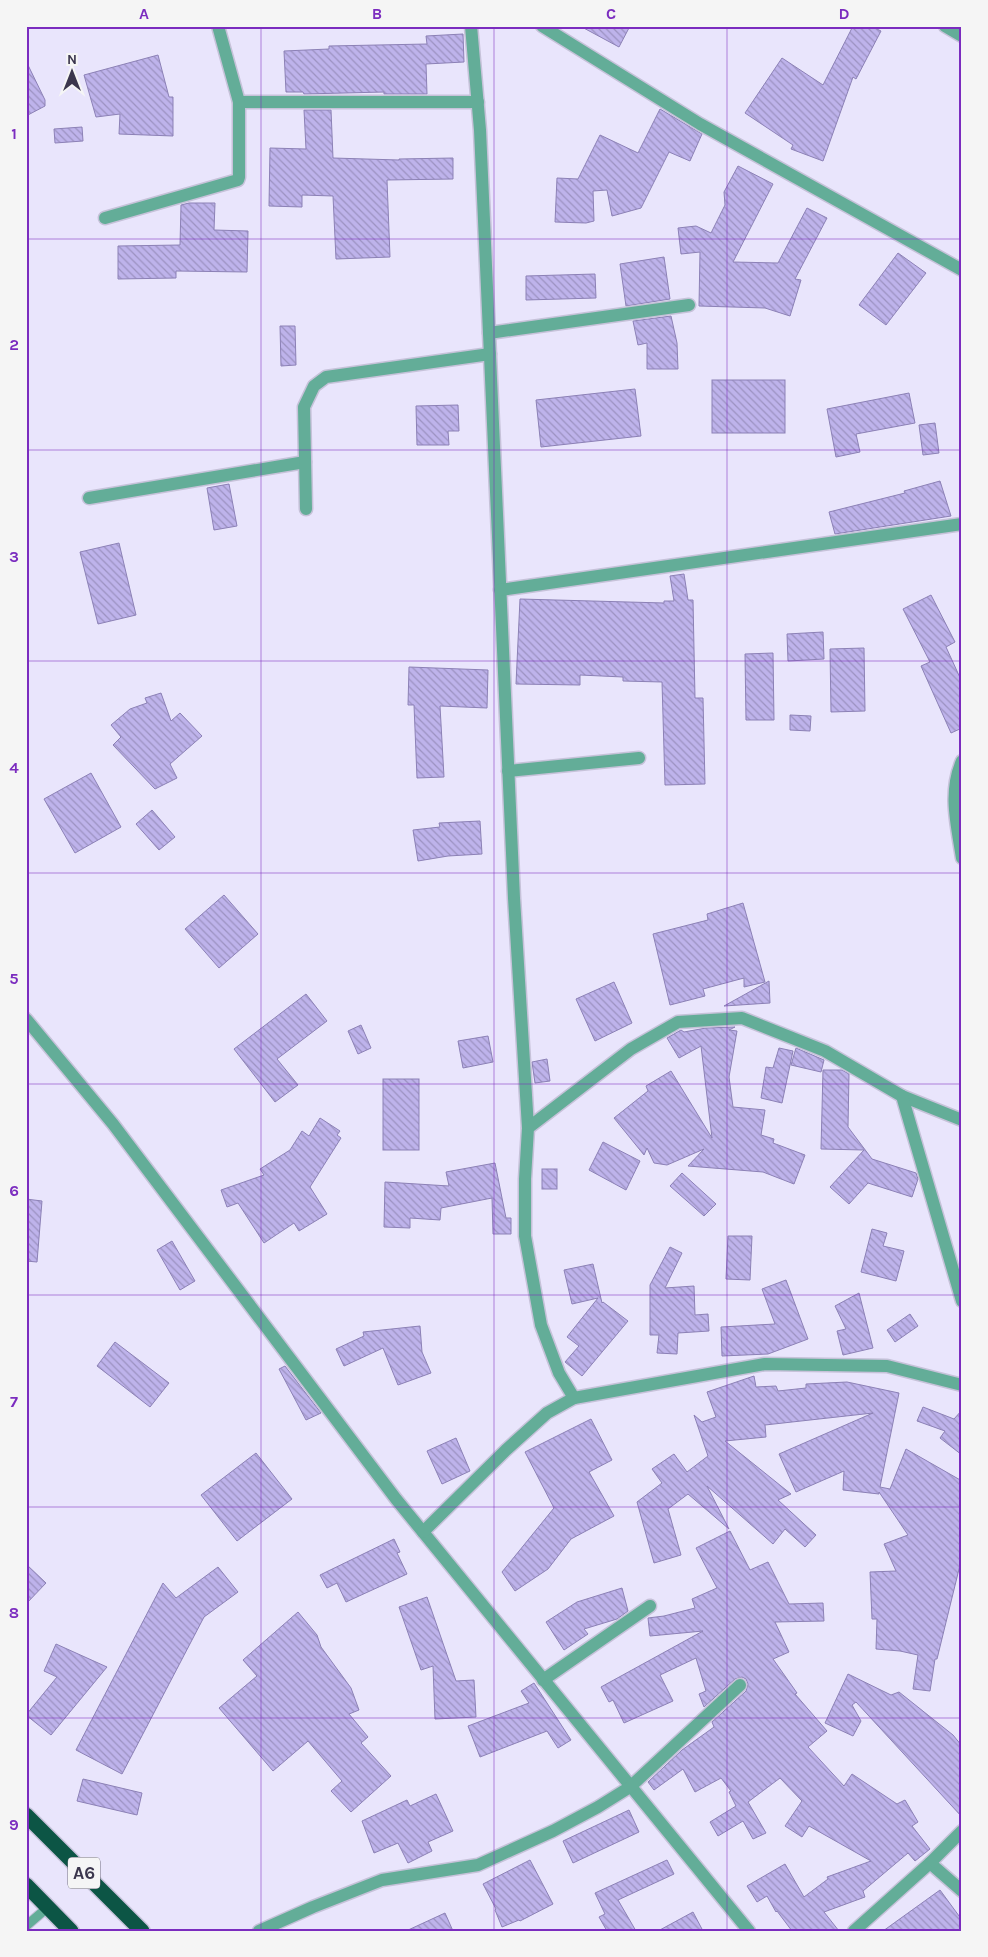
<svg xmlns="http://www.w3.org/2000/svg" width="988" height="1957" viewBox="0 0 988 1957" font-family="Karla,sans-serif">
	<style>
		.building { fill: url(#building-back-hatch); stroke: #8c81b6 }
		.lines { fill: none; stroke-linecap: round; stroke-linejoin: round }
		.lane-casing { stroke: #c6c2d9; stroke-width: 11 }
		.street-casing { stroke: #c6c2d9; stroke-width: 15 }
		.highway-casing { stroke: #c6c2d9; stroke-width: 18 }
		.lane { stroke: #63ad98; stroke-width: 9 }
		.street { stroke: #63ad98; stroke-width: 12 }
		.highway { stroke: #0c5545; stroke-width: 15 }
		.grid { fill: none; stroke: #7b2cbf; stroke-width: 1; stroke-opacity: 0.55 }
		.labels { text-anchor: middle; stroke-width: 4; stroke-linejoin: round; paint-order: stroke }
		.shield { fill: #f5f5f5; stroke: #736f7f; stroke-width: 1 }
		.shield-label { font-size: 18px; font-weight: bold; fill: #3b364d }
		.neatline { fill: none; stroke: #7b2cbf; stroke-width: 2 }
		.grid-label { font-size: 16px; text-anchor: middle; font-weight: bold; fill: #7b2cbf }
	</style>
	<defs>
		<pattern id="building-back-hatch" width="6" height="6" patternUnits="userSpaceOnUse" patternTransform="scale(1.25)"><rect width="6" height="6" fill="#beb3eb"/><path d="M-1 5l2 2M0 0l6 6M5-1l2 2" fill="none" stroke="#9c92c1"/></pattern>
	</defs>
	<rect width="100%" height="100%" fill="#e9e5fc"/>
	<!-- building -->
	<g class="building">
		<path d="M580 26H630L619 47Z"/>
		<path d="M853 26H871L881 31 856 79 853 77 823 161 791 149 793 145 745 113 782 58 823 85Z"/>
		<path d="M463 34 464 62 426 64 427 94H384V92L304 94 303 92H286L284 51 329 49V46L427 44 426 36Z"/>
		<path d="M158 55 169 97H173V136L119 134 120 114 96 117 84 75Z"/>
		<path d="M26 61 45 100V106L26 116Z"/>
		<path d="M660 109 702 134 690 161 669 152 641 208 612 216 607 190 593 191 594 221 586 223 555 222 557 178 578 179 600 135 638 153Z"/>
		<path d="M304 110H331L333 158 399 160V159L453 158V179L387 180 390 257 336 259 333 196 302 195V207L269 206 270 148 306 149Z"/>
		<path d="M82 127 83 141 55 143 54 129Z"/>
		<path d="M738 166 773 184 733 262 778 263 807 208 827 218 795 279 801 280 790 316 765 308 699 306 700 252 681 254 678 228 696 226 711 233 725 205 724 192Z"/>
		<path d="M189 203H215L214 230 248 231 247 272 176 271V278L118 279V246L180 245 181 205Z"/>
		<path d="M898 253 926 273 886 325 859 305Z"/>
		<path d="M664 257 670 299 626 306 620 264Z"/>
		<path d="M595 274 596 298 526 300V276Z"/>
		<path d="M671 316 677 343 678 369H647V343L638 345 633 321Z"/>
		<path d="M280 326H295L296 365 281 366Z"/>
		<rect x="712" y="380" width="73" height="53"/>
		<path d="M635 389 641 436 541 447 536 400Z"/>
		<path d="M909 393 915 423 856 434 860 452 836 457 827 409Z"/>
		<path d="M458 405 459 431H448L449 445H417L416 406Z"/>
		<path d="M935 423 939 453 923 455 919 425Z"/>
		<path d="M940 481 951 516 835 534 829 512 905 493 904 491Z"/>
		<path d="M229 484 237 526 214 530 207 488Z"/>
		<path d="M119 543 136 615 98 624 80 552Z"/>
		<path d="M684 574 688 600H693L695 698H703L705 784 665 785 662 682 623 681V677L580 675V685L516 684 520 599 664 603V601H674L670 576Z"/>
		<path d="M931 595 955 642 946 647 962 682V728L951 733 921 666 930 662 903 609Z"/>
		<path d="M823 632 824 659 788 661 787 634Z"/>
		<path d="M864 648 865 711 831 712 830 649Z"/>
		<path d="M773 653 774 720H746L745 654Z"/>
		<path d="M409 667 488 670 487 708 440 706 444 777 417 778 414 705H408Z"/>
		<path d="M161 693 171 721 180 713 202 736 170 764 177 778 155 789 113 745 121 737 111 725 130 709 147 703 145 698Z"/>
		<path d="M790 715 811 716 810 731 790 730Z"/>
		<path d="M91 773 121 827 75 853 44 799Z"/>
		<path d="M152 810 175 837 159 850 136 824Z"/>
		<path d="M480 821 482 854 448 856 418 861 413 830 440 827 439 823Z"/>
		<path d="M224 895 258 934 219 968 185 929Z"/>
		<path d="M743 903 765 982 744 987V978L703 989 705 996 670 1005 653 934 708 920 707 914Z"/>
		<path d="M769 981 770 1003 724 1006Z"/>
		<path d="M614 982 632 1023 595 1041 576 999Z"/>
		<path d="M306 994 327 1021 277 1059 298 1085 275 1102 234 1049Z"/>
		<path d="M361 1025 371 1048 358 1054 348 1031Z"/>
		<path d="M735 1027 729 1030 737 1031 729 1077 733 1107 765 1110 761 1135 774 1139 773 1143 805 1155 794 1184 763 1172 688 1166 704 1149 667 1165 654 1163 647 1148 644 1155 614 1118 648 1091 646 1086 671 1071 712 1138 701 1046 679 1058 667 1038 681 1030 684 1032 706 1028Z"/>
		<path d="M488 1036 493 1062 463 1068 458 1041Z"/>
		<path d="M779 1048 793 1051 782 1103 761 1098 766 1067 773 1068Z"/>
		<path d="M796 1048 824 1060 821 1072 791 1065Z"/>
		<path d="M547 1059 550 1081 535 1083 532 1062Z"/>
		<path d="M823 1070H842L849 1074 848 1127 872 1159 916 1173 918 1179 912 1197 868 1183 849 1204 830 1187 864 1150 821 1149Z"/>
		<rect x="383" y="1079" width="36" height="71"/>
		<path d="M320 1118 340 1131 337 1135 341 1138 310 1187 327 1214 299 1231 294 1223 264 1243 238 1203 227 1207 221 1190 264 1175 260 1169 290 1150 302 1131 309 1136Z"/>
		<path d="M603 1142 640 1161 626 1190 589 1170Z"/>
		<path d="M495 1163 506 1218H511V1234H493L492 1198 441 1208 440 1220 410 1218V1228L384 1227 385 1182 449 1186 446 1172Z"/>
		<rect x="542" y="1169" width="15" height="20"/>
		<path d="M682 1173 716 1204 704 1216 670 1186Z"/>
		<path d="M26 1199 42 1201 37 1262 26 1261Z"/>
		<path d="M872 1229 887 1233 883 1246 904 1251 896 1281 861 1272Z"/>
		<path d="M728 1236H752L750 1280 726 1279Z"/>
		<path d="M172 1241 195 1281 180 1290 157 1250Z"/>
		<path d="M670 1247 682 1253 665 1288 694 1286 695 1315 708 1314 709 1331 678 1333 677 1354 657 1353 659 1335H650V1285Z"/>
		<path d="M593 1264 602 1303 603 1302 628 1321 582 1376 565 1362 579 1346 567 1337 598 1298 572 1304 564 1270Z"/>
		<path d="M786 1280 808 1339 768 1354 722 1356 721 1327 775 1324 762 1289Z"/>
		<path d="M859 1293 873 1348 843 1355 837 1331 846 1329 835 1306Z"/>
		<path d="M910 1314 918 1326 895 1342 887 1330Z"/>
		<path d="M420 1326 422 1352 431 1373 398 1385 383 1348 344 1366 336 1349 364 1336 363 1332Z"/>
		<path d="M115 1342 169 1383 150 1407 97 1366Z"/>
		<path d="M285 1366 321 1413 306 1420 279 1369Z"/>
		<path d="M754 1376 756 1387 776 1386 778 1391 806 1388V1384L847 1382 899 1393 880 1487 890 1489 906 1449 962 1481V1565H960L937 1659H935L930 1691 913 1689 918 1655 900 1651 876 1649 877 1619H872L870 1572 896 1571 884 1544 908 1535 879 1492V1494L843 1490 844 1471 796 1492 779 1454 873 1413 765 1425 766 1437 725 1441 791 1494 778 1500 816 1535 805 1547 785 1529 773 1544 707 1486 729 1529 688 1494 668 1509 681 1555 654 1563 637 1502 662 1483 652 1469 674 1454 687 1472 708 1456 694 1415 702 1422 716 1417 707 1392Z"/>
		<path d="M923 1407 954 1419 962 1410V1455L940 1438 945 1431 917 1421Z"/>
		<path d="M591 1419 612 1460 589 1472 614 1516 571 1539 548 1569 515 1591 502 1572 554 1508 525 1452Z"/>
		<path d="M456 1438 470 1471 442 1484 427 1451Z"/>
		<path d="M256 1453 292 1499 237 1541 201 1495Z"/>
		<path d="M730 1531 750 1570 768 1562 789 1604 823 1603 824 1621 775 1622 789 1652 773 1659 797 1693 795 1694 827 1731 808 1747 844 1786 852 1774 897 1804 905 1800 918 1822 912 1826 930 1849 915 1861 908 1853 863 1891 865 1897 824 1912 839 1931H792L777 1911 776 1912 767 1896 757 1902 747 1886 785 1864 804 1897 828 1879 827 1877 871 1861 809 1826 802 1837 785 1826 802 1801 780 1778 748 1802 766 1833 753 1839 743 1821 718 1836 710 1822 736 1806 729 1792 731 1791 721 1778 695 1792 683 1769 654 1790 648 1782 682 1750 714 1727 712 1722 746 1691 748 1684 746 1679 742 1677 735 1679 704 1707 699 1694 706 1691 696 1658 660 1675 673 1701 624 1723 613 1700 609 1702 601 1687 703 1631 650 1636 648 1618 664 1616 695 1608 692 1599 717 1588 696 1548Z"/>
		<path d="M394 1539 400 1552 397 1553 407 1574 346 1602 337 1583 327 1588 320 1575Z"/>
		<path d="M26 1564 46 1583 26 1604Z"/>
		<path d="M218 1567 238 1592 204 1617 122 1774 76 1750 163 1583 176 1598Z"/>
		<path d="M622 1588 628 1611 617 1619 584 1629 588 1634 564 1650 546 1622 577 1602Z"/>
		<path d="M427 1597 456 1681 474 1680 476 1717 435 1719 433 1666 421 1670 399 1607Z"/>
		<path d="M298 1612 317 1635 321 1647 351 1688 359 1710 349 1714 368 1737 361 1743 391 1776 351 1812 331 1791 342 1781 308 1741 273 1771 219 1708 257 1676 243 1660Z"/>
		<path d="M56 1644 107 1667 51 1735 26 1715 57 1677 44 1671Z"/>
		<path d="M848 1674 891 1695 899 1692 953 1735 962 1746V1817L856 1702 852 1705 861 1721 853 1736 825 1723Z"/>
		<path d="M534 1683 571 1740 558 1748 547 1731 480 1757 468 1726 529 1703 521 1691Z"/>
		<path d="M83 1779 142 1793 137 1815 77 1801Z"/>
		<path d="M436 1794 453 1831 428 1842 432 1851 408 1863 398 1843 374 1853 362 1821 407 1800 410 1806Z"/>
		<path d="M629 1810 639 1832 573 1863 563 1841Z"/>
		<path d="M530 1860 553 1904 520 1921 519 1920 502 1927 495 1910 496 1909 483 1884Z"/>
		<path d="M667 1860 674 1874 618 1900 636 1931H607L599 1917 605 1914 595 1893Z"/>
		<path d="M940 1890 962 1920V1931H883Z"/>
		<path d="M693 1912 703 1931H658Z"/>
		<path d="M445 1913 453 1931H406Z"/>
	</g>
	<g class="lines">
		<defs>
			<path id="lane" d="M26 1926 47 1908"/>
			<g id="street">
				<path d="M471 26 480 130 514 898 528 1128"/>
				<path d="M542 26 700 124 962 270"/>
				<path d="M945 26 962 36"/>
				<path d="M239 102H478"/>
				<path d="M105 218 238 180 239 177V102L218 26"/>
				<path d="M489 333 689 305"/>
				<path d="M89 498 305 462"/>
				<path d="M306 509 304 407 314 386 326 377 490 354"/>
				<path d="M500 590 962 524"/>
				<path d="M962 761C948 793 957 825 962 858"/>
				<path d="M508 771 639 758"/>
				<path d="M26 1019 113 1124 396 1499 749 1931"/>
				<path d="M902 1096 962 1120"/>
				<path d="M574 1398 559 1373 541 1325 525 1236V1179L528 1128 631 1049 678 1022 742 1018 825 1051 902 1096 962 1301"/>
				<path d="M423 1532 506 1450 547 1413 574 1398 765 1364 887 1366 962 1385"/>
				<path d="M543 1680 650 1606"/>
				<path d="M930 1863 962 1891"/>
				<path d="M259 1931 313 1907 382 1880 478 1865 553 1831 598 1807 630 1787 740 1685"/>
				<path d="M854 1931 930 1863 962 1831"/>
			</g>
			<g id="highway">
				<path d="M26 1815 142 1931"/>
				<path d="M26 1885 71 1931"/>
			</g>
		</defs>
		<!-- lane casing -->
		<use href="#lane" class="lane-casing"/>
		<!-- street casing -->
		<use href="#street" class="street-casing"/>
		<!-- highway casing -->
		<use href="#highway" class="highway-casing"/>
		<!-- lane -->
		<use href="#lane" class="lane"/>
		<!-- street -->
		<use href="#street" class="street"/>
		<!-- highway -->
		<use href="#highway" class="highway"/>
	</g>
	<!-- grid -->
	<path class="grid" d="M261 26V1931M494 26V1931M727 26V1931M26 239H962M26 450H962M26 661H962M26 873H962M26 1084H962M26 1295H962M26 1507H962M26 1718H962"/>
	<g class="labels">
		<!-- shield labels -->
		<rect class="shield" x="68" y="1857.5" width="32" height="31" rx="4"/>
		<g class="shield-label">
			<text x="84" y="1879">A6</text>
		</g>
	</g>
	<!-- border -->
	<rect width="988" height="1957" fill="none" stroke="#f5f5f5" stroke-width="55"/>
	<!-- north arrow -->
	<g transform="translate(72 72)" stroke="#f5f5f5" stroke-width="4" paint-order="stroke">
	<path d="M0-4L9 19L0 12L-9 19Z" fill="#3b364d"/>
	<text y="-8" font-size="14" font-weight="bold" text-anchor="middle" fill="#3b364d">N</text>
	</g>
	<rect x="28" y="28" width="932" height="1902" class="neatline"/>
	<g class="grid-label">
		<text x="144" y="19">A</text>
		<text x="377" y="19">B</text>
		<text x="611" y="19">C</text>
		<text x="844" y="19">D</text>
		<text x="14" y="139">1</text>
		<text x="14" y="350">2</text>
		<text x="14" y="562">3</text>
		<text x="14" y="773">4</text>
		<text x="14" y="984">5</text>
		<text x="14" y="1196">6</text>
		<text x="14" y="1407">7</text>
		<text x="14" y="1618">8</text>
		<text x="14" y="1830">9</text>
	</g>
</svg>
